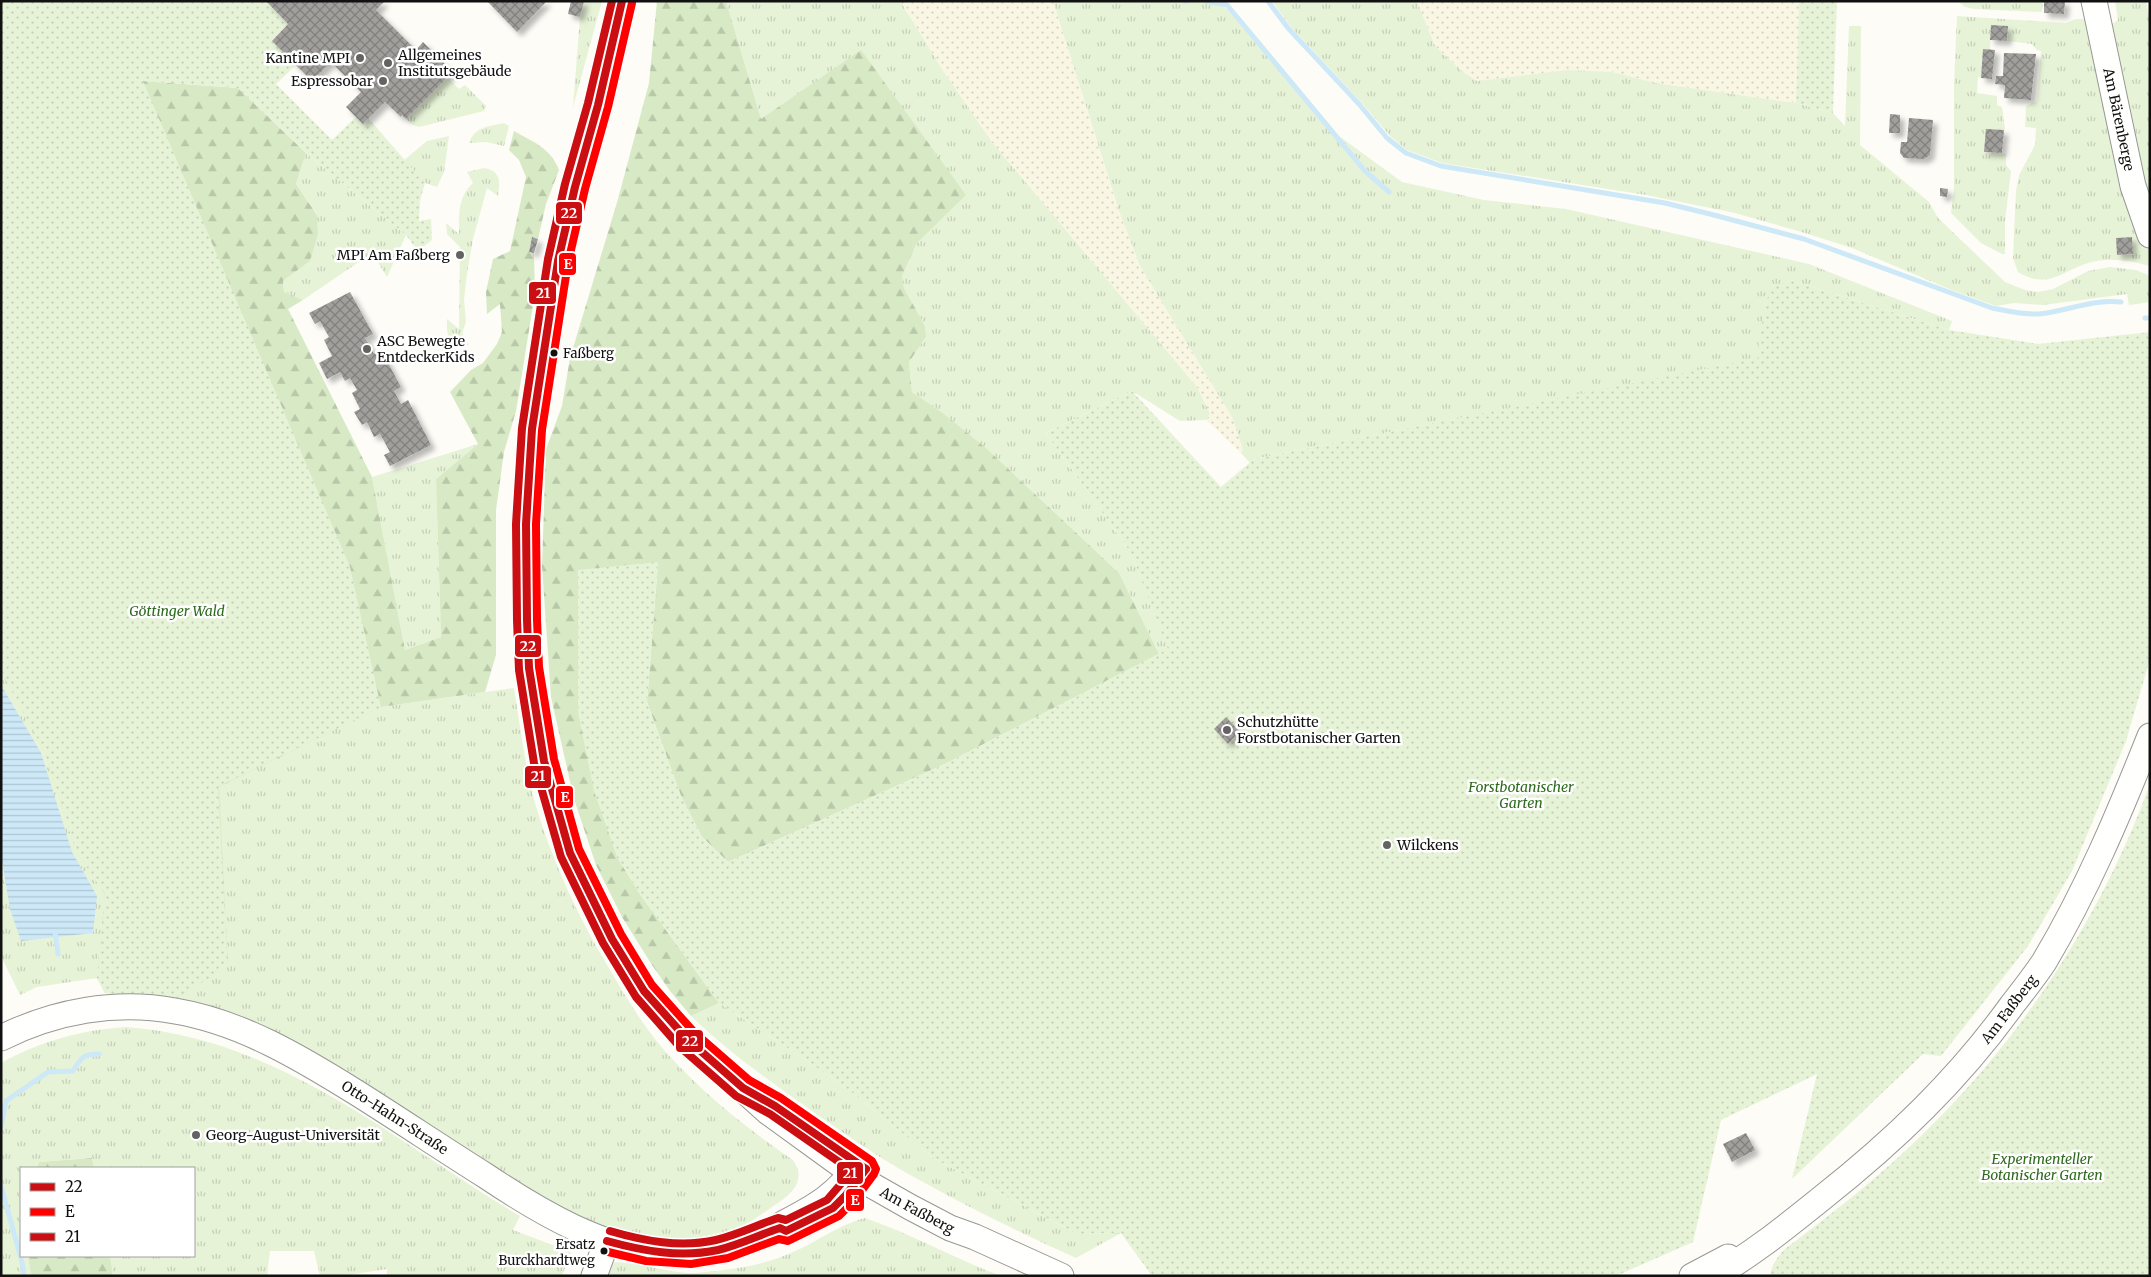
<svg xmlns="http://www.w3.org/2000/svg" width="2151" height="1277" viewBox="0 0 2151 1277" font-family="Merriweather,serif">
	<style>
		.farmland { fill: url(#farmland-dots) }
		.grass { fill: url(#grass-tufts); fill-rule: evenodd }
		.forest { fill: url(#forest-firs) }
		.park { fill: url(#park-dots) }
		.water { fill: url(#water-rules) }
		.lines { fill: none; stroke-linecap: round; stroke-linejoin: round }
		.stream { stroke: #cde8f7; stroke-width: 5 }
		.building { fill: url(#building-cross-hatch); filter: url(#shadow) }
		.minor-casing { stroke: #979795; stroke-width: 27 }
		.minor { stroke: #fffffe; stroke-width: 25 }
		.bus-1-casing { stroke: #fff; stroke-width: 11 }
		.bus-2-casing { stroke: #fff; stroke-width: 11 }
		.bus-3-casing { stroke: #fff; stroke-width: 11 }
		.bus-1 { stroke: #cb0e11; stroke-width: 8 }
		.bus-2 { stroke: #f00; stroke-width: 8 }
		.bus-3 { stroke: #cb0e11; stroke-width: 8 }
		.poi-dot { fill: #646362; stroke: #fff; stroke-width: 2 }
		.bus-dot { fill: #111; stroke: #fff; stroke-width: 2 }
		.labels { text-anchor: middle; stroke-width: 5; stroke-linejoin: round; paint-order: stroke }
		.bus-label { font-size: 13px; fill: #111; stroke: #fff; text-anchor: start }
		.poi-label { font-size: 14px; fill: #111; stroke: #fff; text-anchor: start }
		.street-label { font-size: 14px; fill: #111; stroke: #fff }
		.park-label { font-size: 14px; font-style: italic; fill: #2f6b1f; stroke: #fff }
		.line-badge { stroke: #fff; stroke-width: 2 }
		.badge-label { font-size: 14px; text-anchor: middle; font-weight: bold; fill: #fff }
	</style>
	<defs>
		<pattern id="farmland-dots" width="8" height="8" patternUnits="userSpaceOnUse" patternTransform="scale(1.25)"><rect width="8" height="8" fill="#f9f7e4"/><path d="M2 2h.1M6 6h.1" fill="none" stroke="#d4d3c3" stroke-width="1.8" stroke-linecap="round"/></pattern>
		<pattern id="grass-tufts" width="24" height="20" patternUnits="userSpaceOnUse" patternTransform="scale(1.25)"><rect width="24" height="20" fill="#e7f3d7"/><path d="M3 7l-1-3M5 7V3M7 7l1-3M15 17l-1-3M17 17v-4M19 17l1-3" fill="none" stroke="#c5cfb8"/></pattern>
		<pattern id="forest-firs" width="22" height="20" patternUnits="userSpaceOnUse" patternTransform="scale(1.25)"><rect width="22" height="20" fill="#d8eac5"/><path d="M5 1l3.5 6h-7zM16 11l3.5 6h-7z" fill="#b8c8a8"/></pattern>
		<pattern id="park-dots" width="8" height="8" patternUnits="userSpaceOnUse" patternTransform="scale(1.25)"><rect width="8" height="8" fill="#e7f3d7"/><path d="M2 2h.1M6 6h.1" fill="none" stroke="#c5cfb8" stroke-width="1.8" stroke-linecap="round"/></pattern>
		<pattern id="water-rules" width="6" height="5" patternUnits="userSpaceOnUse" patternTransform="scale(1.25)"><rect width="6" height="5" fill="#cde8f7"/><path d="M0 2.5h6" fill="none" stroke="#afc6d3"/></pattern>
		<pattern id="building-cross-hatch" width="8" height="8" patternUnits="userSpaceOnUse" patternTransform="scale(1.25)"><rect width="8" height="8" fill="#a19f9c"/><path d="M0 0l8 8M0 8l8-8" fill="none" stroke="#82807e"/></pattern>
		<filter id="shadow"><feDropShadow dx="4.5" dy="4.5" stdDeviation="2.5" flood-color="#0004"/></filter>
	</defs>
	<rect width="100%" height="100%" fill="#fdfcf7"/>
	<!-- farmland -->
	<g class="farmland">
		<path d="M900 1H1053L1117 206 1140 266 1233 419 1243 450 1241 453 1206 420 1210 414 1197 387 990 141 944 72Z"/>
		<path d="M1417 1H1799L1796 103 1655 83 1613 72 1567 70 1477 81 1463 72 1435 46Z"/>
	</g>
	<!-- grass -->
	<g class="grass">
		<path d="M584 1H602L573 107 580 17Z"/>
		<path d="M726 1H900L944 72 991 141 1197 387 1210 414 1206 420 1180 421 1132 391 1046 433 1131 553 1169 649 1159 654 1119 573 986 448 943 413 912 392 909 362 926 337 925 326 904 288 902 276 917 243 966 194 761 119Z"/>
		<path d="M1053 1H1216L1244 22 1339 136 1402 182 1484 200 1566 209 1809 264 1952 321 1949 330 1793 281 1759 338V358L1727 396 1595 391 1254 459 1250 463 1241 453 1243 450 1233 419 1140 266 1119 211Z"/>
		<path d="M1272 1H1417L1435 46 1463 72 1477 81 1567 70 1613 72 1655 83 1796 103 1833 113 1845 126 1849 26H1861L1860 145 1929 202 1938 218 2005 282 2025 290 2038 292 2053 289 2088 271 2110 267 2136 270 2150 276V302L2129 305 2127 294 2043 305 2014 303 1996 306 1954 291 1852 248 1805 233 1735 213 1646 195 1442 163 1407 150 1390 136 1361 102 1291 27Z"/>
		<path d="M1958 1H2043L2042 12 1974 9 1965 7Z"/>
		<path d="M2115 1H2146L2150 22V225L2102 31 2118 20Z"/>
		<path d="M1957 16 2066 23 2076 19H2090L2150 243V266C2130 260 2108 257 2088 263 2060 272 2048 290 2018 272L2013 258 2016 191 2019 175 2035 145 2036 128 2025 127 2026 106 2037 101 2041 51 2037 50 2032 44 2007 41 2008 26 1991 25 1990 50 1983 49 1981 78 1978 77 1977 93 1997 96V105L2002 107 2005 129 1985 152 2006 154V165L2011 171 2005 221V254H2002L1981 243 1951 213 1954 187V84ZM2131 237 2132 254 2117 255 2116 238Z"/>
		<path d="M447 77 459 89 465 85 486 106 484 111 419 127 413 125 406 119Z"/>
		<path d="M504 123 509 126 504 146 486 142 469 143C475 126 488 127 504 123Z"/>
		<path d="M449 136 444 172 437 187 425 183 403 161 427 141Z"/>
		<path d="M306 153 406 235 387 277 372 253 303 300 284 292 283 281 310 261 317 214 296 184Z"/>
		<path d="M484 168C501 171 500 181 498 196L487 188 473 239 467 274 464 299 466 322 462 333 468 345 458 347C446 341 447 331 447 319L459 329 460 247 447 234 446 223 459 234C459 214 458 197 473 183L467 172Z"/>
		<path d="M478 444 436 479 441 637 405 650 372 477Z"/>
		<path d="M1 671 44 751 76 851 105 894 97 978 37 987 20 995 1 956Z"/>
		<path d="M514 688C520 726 525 766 535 803 553 864 580 921 613 975 631 1006 651 1038 677 1064 712 1101 751 1131 793 1160 806 1179 794 1192 778 1203 767 1210 755 1220 743 1225 719 1235 687 1241 661 1240 586 1236 519 1184 458 1145 405 1112 353 1079 301 1046L265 1026 228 1013 177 998 228 966 218 787 381 707Z"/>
		<path d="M719 1003 797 1054 849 1090 933 1158 1077 1234 1121 1233 1076 1258C1010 1228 945 1196 883 1159 853 1140 824 1119 795 1099 759 1073 724 1048 691 1016Z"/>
		<path d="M126 1027C279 1038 394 1141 520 1216L513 1230 571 1252 562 1276H387V1269L341 1276H320L314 1251H270L267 1276H113L110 1256H194V1168H94L92 1158 39 1162 37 1168H21V1256H28L31 1276H1V1063C41 1041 81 1030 126 1027Z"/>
		<path d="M865 1218C912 1234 955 1259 1001 1276H605C607 1271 609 1266 613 1263 622 1259 678 1275 696 1273 726 1270 757 1267 786 1255 813 1245 837 1225 865 1218Z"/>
	</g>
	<!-- forest -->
	<g class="forest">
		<path d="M1 1 143 81 238 88 306 153 296 184 317 215 318 234 310 261 283 281 284 292 303 300 288 309 372 477 405 650 441 637 436 479 478 444 450 392 471 370 483 363 497 344 502 332 500 304 487 314 486 292 493 259 510 251 526 177 519 160 509 150 514 131C533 142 551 148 559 170L546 204 538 239 532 237 529 252 534 253 535 293 516 411 504 452 496 510V655L485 692 381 707 219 787 228 966 177 998 105 993 97 978 105 894 76 851 44 751 1 671Z"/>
		<path d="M657 1H726L761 119 861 50 966 195 917 243 902 276 904 288 925 326 926 337 909 362 912 392 943 413 986 448 1119 573 1159 654 945 764 728 862 702 837 681 796 647 702 658 563 617 857 642 897 719 1003 691 1016 670 991 652 965 622 917 596 865 574 799 551 697 542 566 546 449 562 406 570 358 618 199 649 83Z"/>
		<path d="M92 1158 94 1168H37L39 1162Z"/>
		<path d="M28 1256H110L113 1276H31Z"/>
	</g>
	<!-- park -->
	<g class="park">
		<path d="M1 1H266L288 24 272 41 296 65 276 84 332 140 356 117 368 118 425 183 420 201 419 221 431 219 432 240 418 251 406 235 306 153 238 88 143 81 350 567 381 707 218 787 228 966 177 998 105 993 97 978 105 894 76 851 44 751 1 671Z"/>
		<path d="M1799 1H1837L1833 113 1796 103Z"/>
		<path d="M1793 281 1949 330 2038 344 2150 332V659L2126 741 2072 871 2028 946 1941 1056 1923 1054 1792 1179 1817 1074 1721 1120 1693 1242 1616 1276H1152L1121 1233 1077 1234 933 1158 849 1090 797 1054 719 1003 642 897 617 857 594 791 578 712V570L658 562 647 702 681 796 702 837 728 862 945 764 1168 649 1131 553 1046 433 1132 391 1221 487 1254 459 1758 358 1759 338 1770 287Z"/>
		<path d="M2150 784V1276H1770C1772 1264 1777 1257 1785 1249 1834 1212 1883 1174 1927 1130 2025 1034 2103 913 2150 784Z"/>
	</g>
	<!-- water -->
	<path class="water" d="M1 685 41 753 72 852 97 896 93 933 21 941 10 909 1 854Z"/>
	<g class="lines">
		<!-- stream -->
		<g class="stream">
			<path d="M1185 1H1186"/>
			<path d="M1205 1 1227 5 1365 171 1389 192"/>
			<path d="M1268 1 1288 28 1359 104 1387 138 1406 153 1441 166 1665 203 1710 214 1804 239 1992 308C2007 311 2024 315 2039 314 2067 311 2093 299 2121 302"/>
			<path d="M2145 318H2150"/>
			<path d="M55 932 58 954"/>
			<path d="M1 1127 6 1101 48 1072 73 1071C81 1057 84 1054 99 1054"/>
			<path d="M1 1186 22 1262 24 1276"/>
		</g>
	</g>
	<!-- building -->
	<g class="building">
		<path d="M266 1H383L384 2 376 10 416 50 423 42 453 72 406 119 402 115 401 117 385 102 363 124 346 107 361 92 331 62 312 81 272 41 288 24Z"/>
		<path d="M487 1H547L517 32Z"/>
		<path d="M571 1H584L580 17 568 14Z"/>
		<path d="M2044 1H2065L2064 14 2044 13Z"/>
		<path d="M1991 25 2008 26 2007 41 1990 40Z"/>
		<path d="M1983 49 1995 50 1992 79 1981 78Z"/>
		<path d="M2004 53 2036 54 2031 100 2004 98 2005 85 1995 84 1996 76H2003Z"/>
		<path d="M1890 114 1900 115V133H1889Z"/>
		<path d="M1909 118 1933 120 1930 155 1924 159 1904 158 1900 153 1901 142H1907Z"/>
		<path d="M1986 129 2004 130 2002 153 1984 152Z"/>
		<path d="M1940 188 1948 189 1947 197 1940 196Z"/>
		<path d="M532 237 538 239 534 253 529 252Z"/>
		<path d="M2132 237 2133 254 2117 255 2116 238Z"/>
		<path d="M350 292 373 334 365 338 374 354 381 350 401 387 394 391 401 404 408 400 431 445 390 466 384 455 390 452 380 434 374 437 367 422 362 425 354 412 360 409 352 393 357 390 350 378 345 381 340 372 327 379 319 363 332 356 324 340 329 337 320 321 315 324 309 313Z"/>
		<path d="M1226 717 1240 732 1228 744 1214 729Z"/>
		<path d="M1746 1133 1755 1150 1732 1162 1723 1144Z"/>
	</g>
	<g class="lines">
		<defs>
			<g id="minor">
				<path id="s1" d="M622 1 598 105 575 187 558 261 532 429 529 474 526 524 529 668 544 761 570 853 612 939 644 991 687 1039 768 1112 859 1178 910 1207 950 1228 975 1237 1061 1276"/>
				<path id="s2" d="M2094 1 2133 186 2150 235"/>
				<path id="s3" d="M1 1038C55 1011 116 1000 175 1011 241 1022 301 1058 357 1093 400 1120 443 1149 486 1176 538 1211 605 1251 669 1254 708 1255 743 1241 780 1228L784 1223C815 1207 838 1194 858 1164"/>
				<path d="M594 1276 607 1241"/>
				<path d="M1692 1276 1728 1257"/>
				<path id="s4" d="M1714 1276C1753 1254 1787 1226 1822 1198 1894 1141 1958 1080 2012 1005 2023 991 2034 977 2044 962 2087 890 2119 814 2150 736"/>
			</g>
		</defs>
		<!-- minor casing -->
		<use href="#minor" class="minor-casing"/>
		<!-- minor -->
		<use href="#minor" class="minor"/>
		<defs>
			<g id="bus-1">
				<path d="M622 1 598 105 575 187 558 261 532 429 526 524 527 620 529 668 544 761 570 853 612 939 644 991 687 1039 743 1088 775 1106 866 1169"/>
				<path d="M607 1241C643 1251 680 1258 718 1250 739 1245 759 1235 780 1228L786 1231 833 1208 846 1195 866 1169"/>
			</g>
			<path id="bus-2" d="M604 1251 646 1261 691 1264 728 1258 779 1239 788 1241 839 1216 854 1201 874 1174 876 1169 872 1161 781 1098 749 1080 694 1032 652 985 621 934 579 849 554 759 539 667 537 620 536 524 542 430 568 263 585 189 608 107 632 3"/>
			<path id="bus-3" d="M610 1231C644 1241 680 1248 716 1240 737 1235 757 1225 778 1218L786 1220 827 1200 852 1171 770 1114 736 1096 680 1047 636 997 603 943 561 857 534 763 519 670 517 620 516 524 522 428 548 259 565 184 588 103 612 1"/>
		</defs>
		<!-- bus-1 casing -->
		<use href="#bus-1" class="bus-1-casing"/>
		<!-- bus-2 casing -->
		<use href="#bus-2" class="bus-2-casing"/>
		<!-- bus-3 casing -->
		<use href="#bus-3" class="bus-3-casing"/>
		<!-- bus-1 -->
		<use href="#bus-1" class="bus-1"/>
		<!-- bus-2 -->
		<use href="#bus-2" class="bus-2"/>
		<!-- bus-3 -->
		<use href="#bus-3" class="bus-3"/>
	</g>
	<!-- markers -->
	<g class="poi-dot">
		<circle cx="360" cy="58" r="5"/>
		<circle cx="388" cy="63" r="5"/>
		<circle cx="383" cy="81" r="5"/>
		<circle cx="460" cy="255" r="5"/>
		<circle cx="367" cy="349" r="5"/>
		<circle cx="1227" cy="730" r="5"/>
		<circle cx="1387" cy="845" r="5"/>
		<circle cx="196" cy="1135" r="5"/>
	</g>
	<g class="bus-dot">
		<circle cx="554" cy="353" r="4.5"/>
		<circle cx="604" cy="1251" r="4.5"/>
	</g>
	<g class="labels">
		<!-- bus labels -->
		<g class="bus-label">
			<text x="563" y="358">Faßberg</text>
			<text x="595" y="1249" text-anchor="end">Ersatz<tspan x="595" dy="16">Burckhardtweg</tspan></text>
		</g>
		<!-- poi labels -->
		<g class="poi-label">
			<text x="398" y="60">Allgemeines<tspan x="398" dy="16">Institutsgebäude</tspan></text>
			<text x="350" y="63" text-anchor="end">Kantine MPI</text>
			<text x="373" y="86" text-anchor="end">Espressobar</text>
			<text x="450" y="260" text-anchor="end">MPI Am Faßberg</text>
			<text x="377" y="346">ASC Bewegte<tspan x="377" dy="16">EntdeckerKids</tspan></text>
			<text x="1237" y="727">Schutzhütte<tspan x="1237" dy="16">Forstbotanischer Garten</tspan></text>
			<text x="1397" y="850">Wilckens</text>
			<text x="206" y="1140">Georg-August-Universität</text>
		</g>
		<!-- street labels -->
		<g class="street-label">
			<text dy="5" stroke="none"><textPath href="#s2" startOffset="121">Am Bärenberge</textPath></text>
			<text dy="5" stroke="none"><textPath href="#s4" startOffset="400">Am Faßberg</textPath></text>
			<text dy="5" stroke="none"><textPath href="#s3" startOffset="425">Otto-Hahn-Straße</textPath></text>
			<text dy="5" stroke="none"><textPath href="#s1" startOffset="1376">Am Faßberg</textPath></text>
		</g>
		<!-- park labels -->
		<g class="park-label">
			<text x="177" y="616">Göttinger Wald</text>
			<text x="1521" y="792">Forstbotanischer<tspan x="1521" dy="16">Garten</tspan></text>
			<text x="2042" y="1164">Experimenteller<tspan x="2042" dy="16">Botanischer Garten</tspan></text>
		</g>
	</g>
	<g class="line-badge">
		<rect x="555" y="201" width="28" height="24" rx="5" fill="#cb0e11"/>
		<rect x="558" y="252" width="19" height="24" rx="5" fill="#f00"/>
		<rect x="528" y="281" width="29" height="24" rx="5" fill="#cb0e11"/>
		<rect x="514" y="634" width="28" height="24" rx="5" fill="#cb0e11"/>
		<rect x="524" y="765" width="28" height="24" rx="5" fill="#cb0e11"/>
		<rect x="555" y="785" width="19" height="24" rx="5" fill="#f00"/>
		<rect x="675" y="1029" width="29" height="24" rx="5" fill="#cb0e11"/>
		<rect x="836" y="1161" width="28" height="24" rx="5" fill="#cb0e11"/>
		<rect x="845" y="1188" width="20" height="24" rx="5" fill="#f00"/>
	</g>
	<g class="badge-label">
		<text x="569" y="218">22</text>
		<text x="568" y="269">E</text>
		<text x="543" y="298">21</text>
		<text x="528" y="651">22</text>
		<text x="538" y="781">21</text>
		<text x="565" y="802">E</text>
		<text x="690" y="1046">22</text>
		<text x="850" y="1178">21</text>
		<text x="855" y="1205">E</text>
	</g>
	<!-- border -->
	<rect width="2151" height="1277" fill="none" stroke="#111111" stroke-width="5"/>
	<!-- legend -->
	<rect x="20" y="1167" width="175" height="90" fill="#ffffff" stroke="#a0a0a0"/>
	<rect x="30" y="1183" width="25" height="8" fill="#cb0e11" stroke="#a0a0a0"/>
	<text x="65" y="1192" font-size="15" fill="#111111">22</text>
	<rect x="30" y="1208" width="25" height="8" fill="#ff0000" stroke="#a0a0a0"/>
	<text x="65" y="1217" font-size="15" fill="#111111">E</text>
	<rect x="30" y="1233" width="25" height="8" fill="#cb0e11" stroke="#a0a0a0"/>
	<text x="65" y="1242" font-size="15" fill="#111111">21</text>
</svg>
